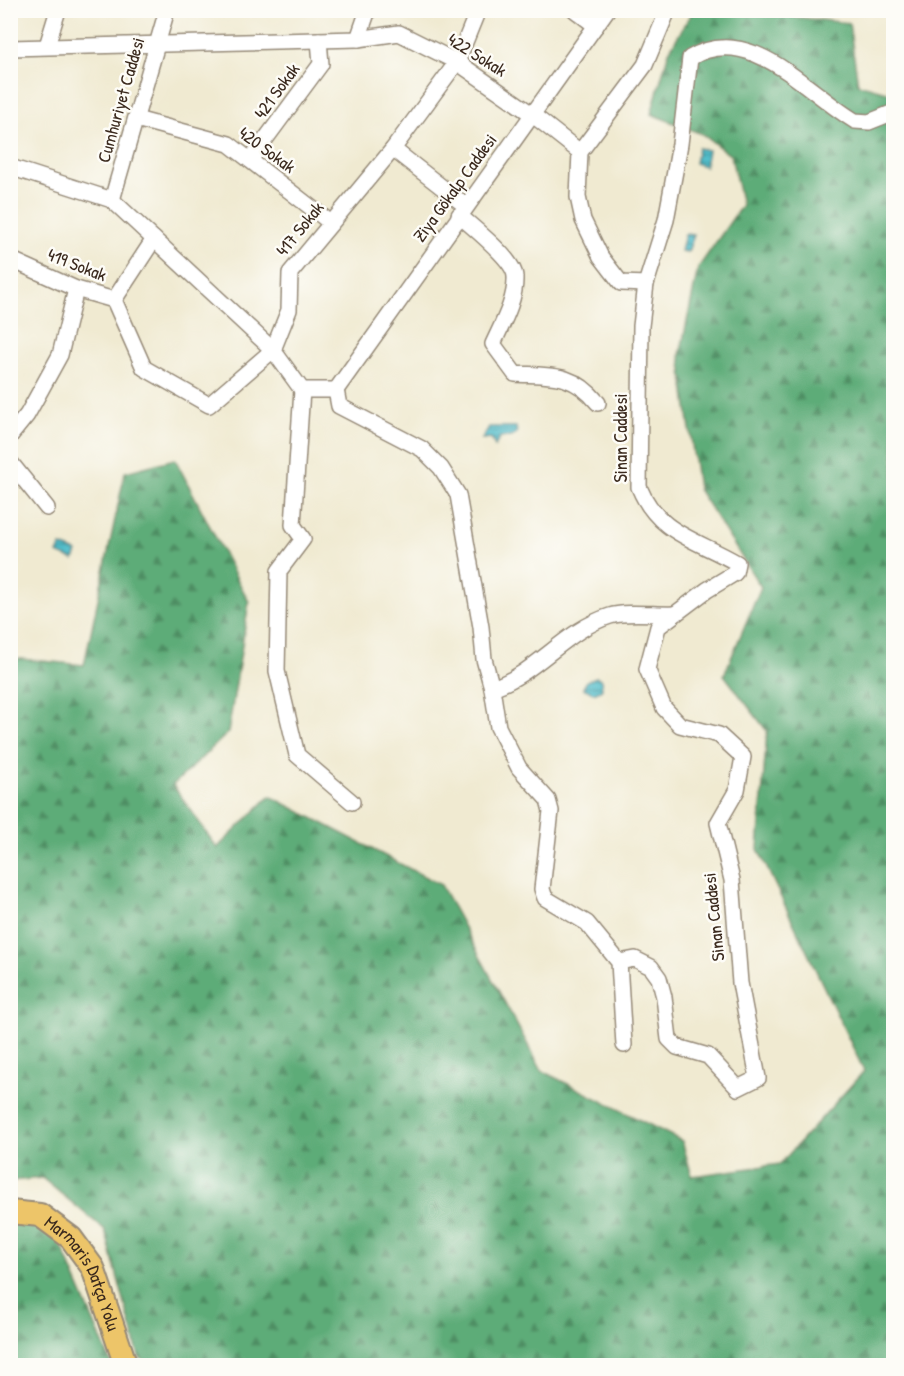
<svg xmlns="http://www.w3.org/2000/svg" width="904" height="1376" viewBox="0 0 904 1376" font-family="'Patrick Hand',sans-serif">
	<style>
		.forest { fill: url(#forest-firs); stroke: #4c6b4b; stroke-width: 1.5 }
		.water { fill: url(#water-rules); stroke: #467474; stroke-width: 1.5 }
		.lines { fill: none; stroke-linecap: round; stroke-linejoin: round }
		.minor-casing { stroke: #968a78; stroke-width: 18 }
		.highway-casing { stroke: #968a78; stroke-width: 26 }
		.minor { stroke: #fff; stroke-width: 15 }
		.highway { stroke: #edc569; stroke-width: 22 }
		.labels { text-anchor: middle; stroke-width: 5; stroke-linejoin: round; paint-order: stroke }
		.street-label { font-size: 18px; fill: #3b2a1e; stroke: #fdfcf7 }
	</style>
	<defs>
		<pattern id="forest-firs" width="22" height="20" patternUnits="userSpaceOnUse" patternTransform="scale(1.5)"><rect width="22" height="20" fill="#5dac78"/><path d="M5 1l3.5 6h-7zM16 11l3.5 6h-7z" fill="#4e8c62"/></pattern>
		<pattern id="water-rules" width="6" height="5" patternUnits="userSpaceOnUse" patternTransform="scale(1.5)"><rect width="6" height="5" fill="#52becb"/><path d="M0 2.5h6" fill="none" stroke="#459ba4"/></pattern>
	</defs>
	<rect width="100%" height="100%" fill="#fdfcf7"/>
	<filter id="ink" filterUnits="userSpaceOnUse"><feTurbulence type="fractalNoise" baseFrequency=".0167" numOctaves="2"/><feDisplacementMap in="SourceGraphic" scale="12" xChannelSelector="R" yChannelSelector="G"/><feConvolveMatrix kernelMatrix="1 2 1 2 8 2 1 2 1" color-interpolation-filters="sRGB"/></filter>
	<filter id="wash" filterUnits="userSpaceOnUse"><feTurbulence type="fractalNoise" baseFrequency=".008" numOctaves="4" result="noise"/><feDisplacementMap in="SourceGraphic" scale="24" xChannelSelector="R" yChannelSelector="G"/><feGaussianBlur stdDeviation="1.35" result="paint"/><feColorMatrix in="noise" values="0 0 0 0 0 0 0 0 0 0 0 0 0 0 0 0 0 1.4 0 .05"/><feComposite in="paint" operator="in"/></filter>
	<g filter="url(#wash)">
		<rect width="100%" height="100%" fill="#f0ead1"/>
		<!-- forest -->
		<g class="forest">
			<path d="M693 11 766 14 849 23 858 84 894 94 893 1365H148L139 1357 105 1230 42 1178 11 1181V658L84 665 125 472 175 459 249 602 228 733 173 785 217 848 270 796 441 885 542 1071 682 1141 692 1176 780 1164 864 1071 758 849 767 731 724 675 761 587 698 489 680 355 698 268 742 205 731 156 702 134 651 114 669 51Z"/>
			<path d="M11 1221H26L58 1237 112 1365 11 1366Z"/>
		</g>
		<!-- water -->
		<g class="water">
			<path d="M698 148 708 150 705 166 695 163Z"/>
			<path d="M685 234 694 235 688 252 681 251Z"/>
			<path d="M489 427H516L517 433 511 437H500L495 446 491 438 482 439Z"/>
			<path d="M61 546 77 552 74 560 57 553Z"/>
			<path d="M596 677 601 679 602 689 594 693 583 688 587 681Z"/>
		</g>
	</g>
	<g filter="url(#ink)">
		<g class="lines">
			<defs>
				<g id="minor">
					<path d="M575 10 596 26"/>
					<path d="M358 39 368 10"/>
					<path d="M47 46 58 10"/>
					<path d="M10 48 358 39 399 33 457 62 533 115 580 152"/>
					<path d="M136 119 229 144 331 223"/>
					<path d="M393 149 466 206"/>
					<path d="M250 160 321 64 319 40"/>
					<path d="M10 167 112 200 273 350 302 390H336"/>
					<path d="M112 200 167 10"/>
					<path d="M459 215C472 227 515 260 515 277 516 300 502 324 493 344L515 374C551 376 573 372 598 403"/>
					<path d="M10 259 76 289 114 300 144 368 209 405 273 350 289 310 290 273 393 149 457 62 478 10"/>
					<path d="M646 284 621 283 601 257 583 220 578 197 580 152 645 65 668 10"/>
					<path d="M114 300 154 239"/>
					<path d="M302 390 293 525 303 539 279 571 277 671 297 755 352 802"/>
					<path d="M336 390 339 406 422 449 441 468 458 495 481 627 484 659 492 688 498 727 519 768 548 800 551 811 542 889 545 898 587 923 619 962 624 1045"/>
					<path d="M336 390 607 10"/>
					<path d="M10 436 27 415 60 355 76 289"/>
					<path d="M10 462 47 508"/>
					<path d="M492 688C536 674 565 630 610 616 625 611 658 615 675 614"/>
					<path d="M619 962 635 959 651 967 659 978 664 997 669 1039 677 1047 708 1056 738 1088 758 1078 740 983 732 880 718 823 737 790 743 757 719 735 680 725 664 708 647 669 658 627 707 590 735 573 737 563C696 539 658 534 639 487L641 326 646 284 666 220 680 144 690 58C750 21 807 93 855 121L869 122 894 112"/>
				</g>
				<g id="highway">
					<path id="s1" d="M10 1212 40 1215 71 1238 93 1268 126 1366"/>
				</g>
			</defs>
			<!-- minor casing -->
			<use href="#minor" class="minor-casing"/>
			<!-- highway casing -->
			<use href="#highway" class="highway-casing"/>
			<!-- minor -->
			<use href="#minor" class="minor"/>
			<!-- highway -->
			<use href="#highway" class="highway"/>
		</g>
	</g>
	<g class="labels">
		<!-- street labels -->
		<g class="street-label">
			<text transform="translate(477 55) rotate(32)" y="6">422 Sokak</text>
			<text transform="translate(277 91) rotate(-54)" y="6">421 Sokak</text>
			<text transform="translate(121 100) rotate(-74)" y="6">Cumhuriyet Caddesi</text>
			<text transform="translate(267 150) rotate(36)" y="6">420 Sokak</text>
			<text transform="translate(455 188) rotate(-54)" y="6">Ziya Gökalp Caddesi</text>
			<text transform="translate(300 229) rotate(-51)" y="6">417 Sokak</text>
			<text transform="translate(77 265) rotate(21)" y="6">419 Sokak</text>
			<text transform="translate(621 438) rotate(-90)" y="6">Sinan Caddesi</text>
			<text transform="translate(714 917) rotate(-96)" y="6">Sinan Caddesi</text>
			<text dy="6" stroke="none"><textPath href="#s1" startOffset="105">Marmaris Datça Yolu</textPath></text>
		</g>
	</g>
	<!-- margin -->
	<rect width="904" height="1376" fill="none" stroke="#fdfcf7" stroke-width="36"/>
</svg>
